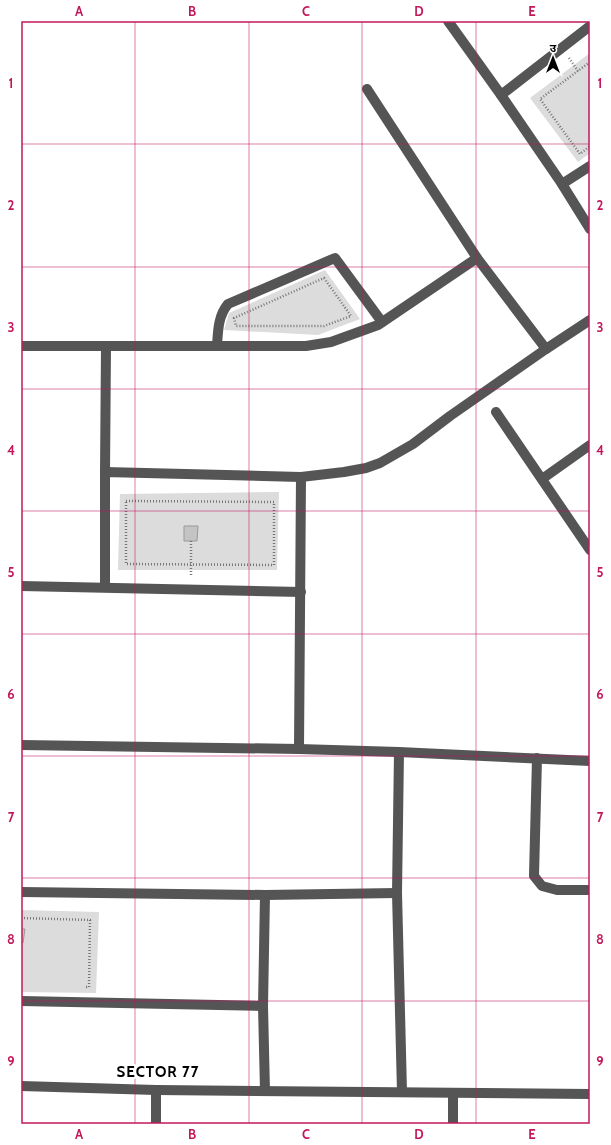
<svg xmlns="http://www.w3.org/2000/svg" width="611" height="1145" viewBox="0 0 611 1145" font-family="Cabin,'Noto Sans Devanagari',sans-serif">
	<style>
		.green { fill: #dcdcdc }
		.building { fill: #c4c4c4; stroke: #999 }
		.lines { fill: none; stroke-linecap: round; stroke-linejoin: round }
		.path { stroke: #777; stroke-width: 2.5; stroke-dasharray: 1 2; stroke-linecap: butt }
		.minor { stroke: #555; stroke-width: 10 }
		.grid { fill: none; stroke: #c2185b; stroke-width: 1; stroke-opacity: 0.55 }
		.labels { text-anchor: middle; stroke-width: 4; stroke-linejoin: round; paint-order: stroke }
		.district-label { font-size: 15px; font-weight: bold; letter-spacing: 1px; fill: #000; stroke: #fff }
		.neatline { fill: none; stroke: #c2185b; stroke-width: 1.5 }
		.grid-label { font-size: 13px; text-anchor: middle; font-weight: bold; fill: #c2185b }
	</style>
	<rect width="100%" height="100%" fill="#fff"/>
	<!-- green -->
	<g class="green">
		<path d="M590 53V153L578 162 530 98Z"/>
		<path d="M325 270 360 319 318 335 224 330 229 313Z"/>
		<path d="M279 492 277 570H118L120 494Z"/>
		<path d="M21 910 99 912 96 993 21 992Z"/>
	</g>
	<!-- building -->
	<g class="building">
		<path d="M184 526H198L197 541H184Z"/>
		<path d="M21 929H25L23 943 21 942Z"/>
	</g>
	<g class="lines">
		<!-- path -->
		<g class="path">
			<path d="M569 58 578 71"/>
			<path d="M590 62 540 99 580 154 590 146"/>
			<path d="M324 278 351 316 324 326H236L234 318Z"/>
			<path d="M126 501 274 502V565L126 564Z"/>
			<path d="M191 541V576"/>
			<path d="M21 918 90 920 89 987H86"/>
		</g>
		<!-- minor -->
		<g class="minor">
			<path d="M448 21 501 95 562 184 590 166"/>
			<path d="M367 89 477 258 546 349"/>
			<path d="M501 95 590 26"/>
			<path d="M562 184 590 229"/>
			<path d="M21 346H106L105 472"/>
			<path d="M106 346H306L331 342 378 325 477 258"/>
			<path d="M217 346C218 331 218 316 228 304L335 258 382 322"/>
			<path d="M496 412 590 550"/>
			<path d="M542 479 590 445"/>
			<path d="M21 586 301 592"/>
			<path d="M105 587V472L301 477"/>
			<path d="M21 745 299 749 399 752 590 761"/>
			<path d="M299 749 301 477 344 472 366 468 380 463 413 444 450 416 546 349 590 320"/>
			<path d="M399 752 397 893 402 1092"/>
			<path d="M537 758 534 876 542 886 557 890H590"/>
			<path d="M21 892 265 895 397 893"/>
			<path d="M265 895 263 1006 265 1091"/>
			<path d="M21 1001 263 1006"/>
			<path d="M21 1086 156 1090 590 1094"/>
			<path d="M453 1093V1124"/>
			<path d="M156 1124V1090"/>
		</g>
	</g>
	<!-- grid -->
	<path class="grid" d="M135 21V1124M249 21V1124M362 21V1124M476 21V1124M21 144H590M21 267H590M21 389H590M21 511H590M21 634H590M21 756H590M21 878H590M21 1001H590"/>
	<g class="labels">
		<!-- district labels -->
		<g class="district-label">
			<text x="158" y="1077">SECTOR 77</text>
		</g>
	</g>
	<!-- border -->
	<rect width="611" height="1145" fill="none" stroke="#ffffff" stroke-width="44"/>
	<!-- north arrow -->
	<g transform="translate(553 58)" stroke="#ffffff" stroke-width="3" paint-order="stroke">
	<path d="M0-3L7 15L0 10L-7 15Z" fill="#000000"/>
	<text y="-6" font-size="11" font-weight="bold" text-anchor="middle" fill="#000000">उ</text>
	</g>
	<rect x="22" y="22" width="567" height="1101" class="neatline"/>
	<g class="grid-label">
		<text x="79" y="16">A</text>
		<text x="192" y="16">B</text>
		<text x="306" y="16">C</text>
		<text x="419" y="16">D</text>
		<text x="532" y="16">E</text>
		<text x="11" y="88">1</text>
		<text x="600" y="88">1</text>
		<text x="11" y="210">2</text>
		<text x="600" y="210">2</text>
		<text x="11" y="332">3</text>
		<text x="600" y="332">3</text>
		<text x="11" y="455">4</text>
		<text x="600" y="455">4</text>
		<text x="11" y="577">5</text>
		<text x="600" y="577">5</text>
		<text x="11" y="699">6</text>
		<text x="600" y="699">6</text>
		<text x="11" y="822">7</text>
		<text x="600" y="822">7</text>
		<text x="11" y="944">8</text>
		<text x="600" y="944">8</text>
		<text x="11" y="1066">9</text>
		<text x="600" y="1066">9</text>
		<text x="79" y="1139">A</text>
		<text x="192" y="1139">B</text>
		<text x="306" y="1139">C</text>
		<text x="419" y="1139">D</text>
		<text x="532" y="1139">E</text>
	</g>
</svg>
